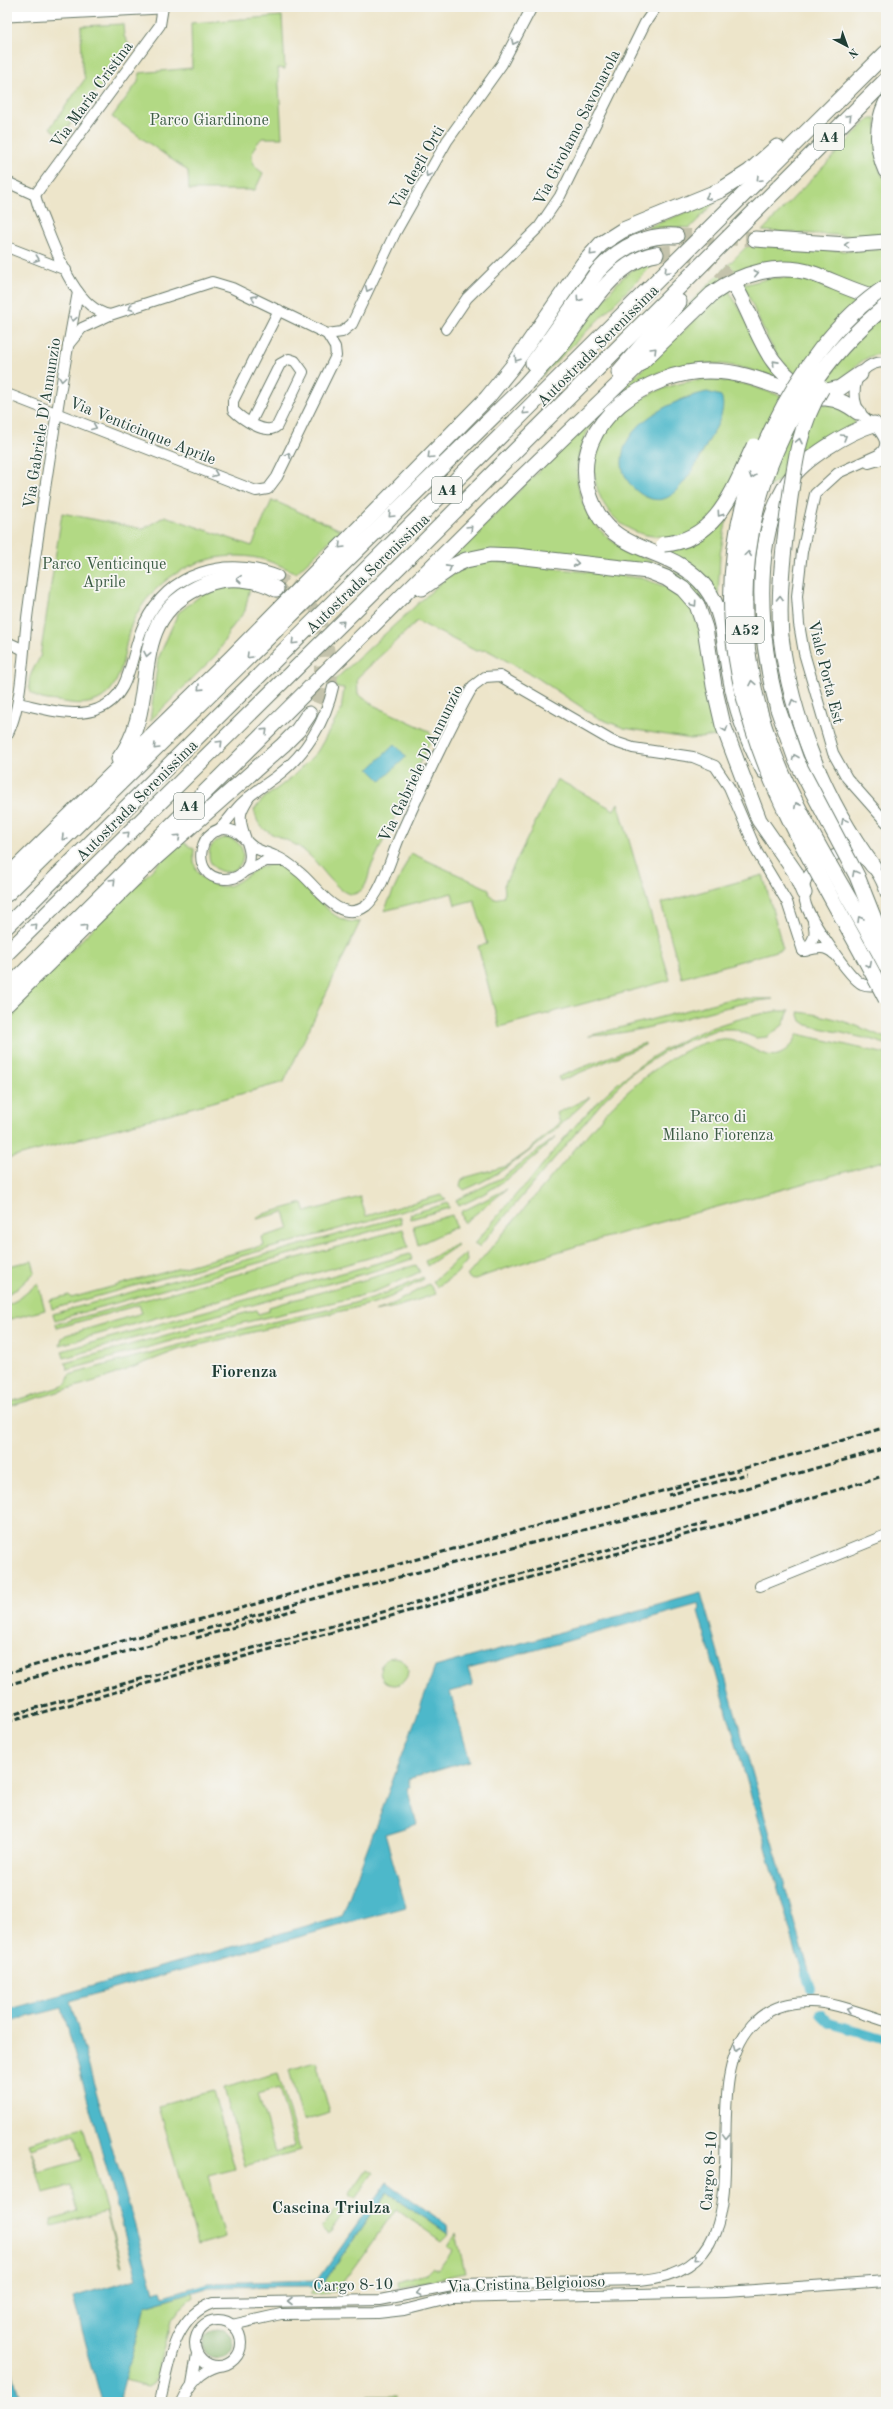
<svg xmlns="http://www.w3.org/2000/svg" width="893" height="2409" viewBox="0 0 893 2409" font-family="'Old Standard TT',serif">
	<style>
		.green { fill: #b2d984; stroke: #688b5c; fill-rule: evenodd }
		.forest { fill: #8db972; stroke: #567b53 }
		.water { fill: #4db8ca; stroke: #367a7f }
		.lines { fill: none; stroke-linecap: round; stroke-linejoin: round }
		.canal { stroke: #4db8ca; stroke-width: 10 }
		.minor-tunnel { stroke: #c4c3ac; stroke-width: 10; stroke-dasharray: 10 5; stroke-linecap: butt }
		.highway-tunnel { stroke: #c4c3ac; stroke-width: 15; stroke-dasharray: 15 8; stroke-linecap: butt }
		.minor-casing { stroke: #677868; stroke-width: 12 }
		.major-casing { stroke: #677868; stroke-width: 15 }
		.highway-casing { stroke: #677868; stroke-width: 17 }
		.minor { stroke: #fff; stroke-width: 10 }
		.major { stroke: #fff; stroke-width: 13 }
		.highway { stroke: #fff; stroke-width: 15 }
		.rail { stroke: #1f3d34; stroke-width: 3; stroke-dasharray: 6 3; stroke-linecap: butt }
		.highway-bridge-casing { stroke: #677868; stroke-width: 17; stroke-linecap: butt }
		.highway-bridge { stroke: #fff; stroke-width: 15 }
		.oneway { stroke: #8f9e9a }
		.labels { text-anchor: middle; stroke-width: 3.5; stroke-linejoin: round; paint-order: stroke }
		.shield { fill: #f6f6f2; stroke: #60746d; stroke-width: 1 }
		.shield-label { font-size: 15px; font-weight: bold; fill: #1f3d34 }
		.street-label { font-size: 16px; fill: #1f3d34; stroke: #f6f6f2 }
		.park-label { font-size: 16px; fill: #3c5c44; stroke: #f6f6f2 }
		.neighbourhood-label { font-size: 17px; font-weight: bold; fill: #1f3d34; stroke: #f6f6f2 }
	</style>
	<rect width="100%" height="100%" fill="#f6f6f2"/>
	<filter id="ink" filterUnits="userSpaceOnUse"><feTurbulence type="fractalNoise" baseFrequency=".025" numOctaves="2"/><feDisplacementMap in="SourceGraphic" scale="8" xChannelSelector="R" yChannelSelector="G"/><feConvolveMatrix kernelMatrix="1 2 1 2 8 2 1 2 1" color-interpolation-filters="sRGB"/></filter>
	<filter id="wash" filterUnits="userSpaceOnUse"><feTurbulence type="fractalNoise" baseFrequency=".012" numOctaves="4" result="noise"/><feDisplacementMap in="SourceGraphic" scale="16" xChannelSelector="R" yChannelSelector="G"/><feGaussianBlur stdDeviation="0.9" result="paint"/><feColorMatrix in="noise" values="0 0 0 0 0 0 0 0 0 0 0 0 0 0 0 0 0 1.4 0 .05"/><feComposite in="paint" operator="in"/></filter>
	<g filter="url(#wash)">
		<rect width="100%" height="100%" fill="#ede5ca"/>
		<!-- green -->
		<g class="green">
			<path d="M282 16 285 69 278 68 282 138H262C249 151 248 163 263 173L255 190H189L188 171 112 117 138 82 139 73 192 68 191 23Z"/>
			<path d="M123 24 124 36 132 50 103 85 91 96 62 136 50 128 85 79 82 65 81 26Z"/>
			<path d="M870 118H876L879 169 886 182V234L852 236 762 231Z"/>
			<path d="M717 200 690 228 672 227 648 229V227Z"/>
			<path d="M748 245 848 251 886 249V295L769 266 656 337Z"/>
			<path d="M653 261 656 262 531 387 619 281 632 270Z"/>
			<path d="M793 277 819 284 858 300 886 306 884 343 886 353C856 356 857 372 835 382 827 386 822 384 814 382 772 372 761 318 743 285L770 278Z"/>
			<path d="M729 291 780 375 778 379C741 365 705 357 666 370 635 380 599 404 586 435 577 454 575 473 580 494 586 516 601 535 621 547 657 569 706 569 710 622L650 568 454 560 452 558 612 398 714 302Z"/>
			<path d="M709 379 745 384 794 400 834 405 850 413 856 424 785 477 728 512 720 555 718 598 664 550V536C613 540 579 484 601 439 621 400 668 382 709 379ZM693 395 715 428 699 460 669 496 622 464C630 426 658 408 693 395Z"/>
			<path d="M272 500 341 530 296 573C278 564 259 556 239 556 195 555 152 581 133 621 123 643 126 672 109 692 96 705 80 705 64 702 53 700 40 701 32 694 24 680 34 669 40 657L62 513 143 529 165 516 252 546Z"/>
			<path d="M489 561 641 578 672 589 683 598 692 609 700 632 717 736 691 739 624 728 598 718 536 677 487 650 476 651 417 621 357 678 358 694 373 705 429 731 432 738 370 869C368 879 366 891 354 894 340 897 321 866 311 857 306 852 300 847 294 844 283 837 264 834 258 822 256 818 255 813 254 810L263 799 291 778 317 752 341 711 344 688 328 686 447 577 466 568Z"/>
			<path d="M231 586 250 587 245 611 230 630 218 653 150 721 158 659 178 613 209 589Z"/>
			<path d="M557 779 614 810 618 803 670 980 499 1027 478 946 487 944 474 900 455 905 452 893 384 911 411 853 489 889V893L494 899 503 897 505 892 504 885Z"/>
			<circle cx="226" cy="855" r="17"/>
			<path d="M181 841 194 849C193 860 194 870 202 877 235 906 249 858 279 865 304 871 320 912 344 920 349 922 355 922 360 922L284 1082 7 1159V1014Z"/>
			<path d="M763 875 783 949 682 978 661 903Z"/>
			<path d="M734 998 773 999C710 1006 651 1034 588 1036Z"/>
			<path d="M777 1011H789L783 1025 767 1037 756 1038 734 1029H718L674 1046 633 1072 604 1100 479 1247 474 1244C489 1226 504 1209 519 1191 522 1188 526 1186 528 1183 601 1090 656 1031 777 1011Z"/>
			<path d="M798 1012C830 1015 857 1025 885 1038L886 1045 877 1041 807 1025 801 1021Z"/>
			<path d="M798 1034 886 1054V1160C749 1201 607 1232 472 1280L467 1276 603 1116C630 1087 680 1043 722 1039 750 1036 774 1081 798 1034Z"/>
			<path d="M645 1043V1045L560 1081 558 1077Z"/>
			<path d="M590 1097C552 1134 513 1170 464 1190L460 1186 461 1181 467 1177 507 1166 527 1152 560 1123 557 1113Z"/>
			<path d="M556 1137C527 1165 497 1190 459 1206L456 1200 503 1177Z"/>
			<path d="M507 1189 464 1223 461 1212Z"/>
			<path d="M441 1195 446 1199 52 1309 50 1300 69 1295 71 1298 264 1245 262 1237 289 1229 284 1212 257 1219 260 1215 303 1203 306 1212 360 1197 366 1216Z"/>
			<path d="M448 1203 449 1208 411 1219 410 1214Z"/>
			<path d="M452 1215 456 1227 418 1245 413 1226Z"/>
			<path d="M400 1217 401 1223 55 1320 53 1314Z"/>
			<path d="M403 1229 408 1247 60 1345 62 1338 66 1335 142 1313 139 1305 57 1328 56 1324Z"/>
			<path d="M457 1244 458 1245 427 1266 425 1261Z"/>
			<path d="M466 1253 467 1261 456 1274 437 1287 433 1281Z"/>
			<path d="M410 1254 412 1259 388 1267 64 1358 62 1351Z"/>
			<path d="M32 1261 35 1272 17 1289 7 1294V1266Z"/>
			<path d="M416 1265 420 1272 379 1290 356 1297 199 1333 68 1370 65 1363 256 1310 258 1314 269 1311V1307Z"/>
			<path d="M423 1277 424 1279 391 1297 371 1304 178 1350 105 1378 7 1407V1403L63 1386 67 1382 69 1375C131 1358 192 1341 254 1326 312 1313 370 1304 423 1277Z"/>
			<path d="M38 1283 45 1310 7 1320V1305L19 1299Z"/>
			<path d="M429 1284 436 1294 396 1307 374 1311 387 1307Z"/>
			<circle cx="394" cy="1671" r="14"/>
			<path d="M316 2062 330 2113 303 2121 289 2070Z"/>
			<path d="M278 2073 300 2150 245 2166 224 2088ZM279 2088 295 2146 275 2152 258 2094Z"/>
			<path d="M213 2091 235 2169 208 2176 225 2237 198 2245 159 2106Z"/>
			<path d="M83 2127 122 2266H121L106 2212 52 2226 51 2220 78 2212 71 2186 43 2193 31 2150 39 2172 82 2160 75 2134 31 2148 29 2143Z"/>
			<path d="M367 2169 373 2173 355 2199 349 2195Z"/>
			<path d="M387 2192 448 2234 441 2241 396 2209 343 2282 342 2291 310 2294 315 2286 320 2288Z"/>
			<path d="M340 2203 348 2208 329 2234 322 2228Z"/>
			<path d="M456 2233 465 2273 398 2288 397 2282 426 2274 433 2267 438 2270 453 2250 448 2246Z"/>
			<path d="M192 2292 193 2297 180 2309 171 2321 154 2382 148 2386 125 2380 145 2306Z"/>
			<rect x="368" y="2396" width="28" height="6"/>
		</g>
		<!-- forest -->
		<circle class="forest" cx="218" cy="2344" r="15"/>
		<!-- water -->
		<g class="water">
			<path d="M707 392 721 396C728 412 713 432 706 446 698 462 685 485 670 496 650 509 623 485 622 464 620 424 674 399 707 392Z"/>
			<path d="M395 744 406 757 381 781 369 769Z"/>
			<path d="M701 1593 809 1971 806 1972V1975L803 1976 698 1611 700 1609 699 1604 468 1669 473 1685 450 1692 470 1761 408 1779 410 1787 407 1788 417 1824 385 1834 406 1907 70 2001 154 2292 162 2290 164 2296 208 2283 318 2280 387 2182 447 2225 448 2234 387 2192 320 2288 315 2286 209 2287 145 2306 119 2402H102L73 2297 137 2278 62 2008 7 2022V2010L342 1916 435 1667Z"/>
			<path d="M7 2353 21 2402H7Z"/>
		</g>
		<g class="lines">
			<!-- canal -->
			<g class="canal">
				<path d="M806 1975 811 1988"/>
				<path d="M820 2014 829 2023 886 2039"/>
			</g>
		</g>
	</g>
	<g filter="url(#ink)">
		<g class="lines">
			<!-- minor-tunnel -->
			<path class="minor-tunnel" d="M278 576C324 602 331 639 333 687"/>
			<!-- highway-tunnel -->
			<g class="highway-tunnel">
				<path d="M676 236 755 239"/>
				<path d="M656 254C695 247 715 259 737 290"/>
				<path d="M276 589C317 615 336 671 309 714"/>
			</g>
			<defs>
				<g id="minor">
					<path d="M7 182 35 195"/>
					<path d="M35 195 160 25 163 7"/>
					<path d="M35 195 39 209C53 241 72 308 110 315"/>
					<path d="M7 247 66 270"/>
					<path d="M446 329 467 298 539 227 560 196 645 23 656 7"/>
					<path d="M327 334 342 332 352 324 395 233 447 141 502 64 532 7"/>
					<path d="M886 362C844 361 844 425 886 426"/>
					<path d="M7 394 256 491 268 489 277 477 336 356 335 347 327 334 232 288 212 282 110 315 82 328 68 345"/>
					<path d="M251 422 280 364 289 359 295 361 303 372 277 426C266 436 242 419 233 410V401L279 310"/>
					<path d="M874 424C883 435 892 445 878 455L838 473 815 494 802 552 797 596 799 624 804 653 833 753 847 778 886 822"/>
					<path d="M869 463 886 458"/>
					<path d="M7 642 22 649"/>
					<path d="M18 703C42 708 74 719 98 709 133 696 130 652 144 624 169 571 226 556 278 576"/>
					<path d="M7 735C23 707 23 645 28 610 42 504 58 398 78 292"/>
					<path d="M249 797C246 803 242 808 241 814 238 833 258 851 246 869 241 876 233 879 225 879 187 880 198 817 234 831 243 835 247 844 255 848 262 852 269 853 275 856 283 859 291 865 298 871 316 884 338 926 366 906 382 893 392 854 400 836 423 785 446 734 473 686L485 677 500 676 612 741 633 748 693 757 715 766 729 787 757 852 787 902 803 951"/>
					<path d="M217 831C227 823 232 813 241 804 252 793 265 785 277 776 305 755 326 721 333 687"/>
					<path d="M245 871 266 861H282"/>
					<path d="M886 894C876 862 850 838 818 865 812 870 806 876 805 884 803 891 804 899 806 905 811 920 849 978 862 984 870 987 879 985 886 982"/>
					<path d="M803 951C813 943 817 935 813 922"/>
					<path d="M805 951C816 948 825 945 834 954"/>
					<path d="M760 1586 886 1535"/>
					<circle cx="218" cy="2343" r="23"/>
					<path d="M232 2325 281 2314 378 2313 404 2310 452 2298 726 2292 886 2281"/>
					<path d="M192 2384 197 2354"/>
					<path d="M160 2402C169 2365 172 2317 213 2303L380 2300 462 2284 640 2280C782 2269 687 2096 752 2025 767 2008 788 2002 810 2002 835 2002 862 2014 886 2021"/>
					<path d="M182 2402C190 2385 200 2371 219 2366"/>
				</g>
				<path id="major" d="M7 15 160 7"/>
				<g id="highway">
					<path d="M886 103C876 125 876 149 886 171"/>
					<path d="M755 239 847 245 886 242"/>
					<path d="M737 290C758 326 765 372 809 389"/>
					<path d="M533 363 598 271C619 248 644 234 676 236"/>
					<path d="M619 372 679 302"/>
					<path d="M818 393 840 388 860 374"/>
					<path d="M422 588 455 565 466 560 490 555 516 556 648 571 666 578 683 589 697 605 705 628 714 686 723 725 759 820 795 872 804 893"/>
					<path d="M781 637C791 717 824 800 873 866"/>
					<path d="M778 709C760 644 749 540 789 481 804 458 848 432 874 424"/>
					<path d="M119 759C165 699 119 619 206 584 228 575 255 578 276 589"/>
					<path d="M764 771C747 741 736 710 730 675 724 646 725 613 706 588 670 540 607 561 588 490 570 422 650 370 710 371 745 371 776 387 809 397 814 399 820 398 826 398 839 399 848 405 858 412"/>
					<path d="M7 877 231 658 487 398 512 367 583 264 601 244 623 230 721 190 749 172 777 147"/>
					<path d="M7 894 524 386C536 372 549 359 561 345 586 313 613 261 656 254"/>
					<path d="M7 926 886 53"/>
					<path d="M7 953 422 544 886 80"/>
					<path d="M7 989 515 484 712 294C741 273 779 262 814 274 838 283 861 295 886 300"/>
					<path d="M7 1004 154 859 283 745 298 730 309 714"/>
				</g>
			</defs>
			<!-- minor casing -->
			<use href="#minor" class="minor-casing"/>
			<!-- major casing -->
			<use href="#major" class="major-casing"/>
			<!-- highway casing -->
			<use href="#highway" class="highway-casing"/>
			<!-- minor -->
			<use href="#minor" class="minor"/>
			<!-- major -->
			<use href="#major" class="major"/>
			<!-- highway -->
			<use href="#highway" class="highway"/>
			<!-- rail -->
			<g class="rail">
				<path d="M668 1495 747 1474"/>
				<path d="M196 1638 298 1609"/>
				<path d="M7 1673 817 1448 886 1427"/>
				<path d="M7 1685 317 1598 747 1488 886 1448"/>
				<path d="M7 1716 708 1522"/>
				<path d="M7 1722 742 1519 886 1475"/>
			</g>
			<defs>
				<g id="highway-bridge">
					<path d="M886 287C837 319 799 374 774 425 707 557 725 686 788 816 818 878 855 937 886 999"/>
					<path d="M886 306C754 412 712 589 771 746 800 824 848 892 886 965"/>
					<path d="M664 544C718 540 734 488 754 446"/>
					<path d="M781 637C778 595 783 554 788 513 794 469 798 426 822 388"/>
					<path d="M778 709 796 760 857 876 882 939"/>
				</g>
			</defs>
			<!-- highway-bridge casing -->
			<use href="#highway-bridge" class="highway-bridge-casing"/>
			<!-- highway-bridge -->
			<use href="#highway-bridge" class="highway-bridge"/>
		</g>
		<!-- one-way arrows -->
		<defs><path id="oneway-chevron" d="M-2-3.5L2.5 0L-2 3.5" fill="none" stroke-width="1.6" stroke-linecap="round" stroke-linejoin="round"/></defs>
		<g class="oneway">
			<use href="#oneway-chevron" transform="translate(514 42) rotate(116)"/>
			<use href="#oneway-chevron" transform="translate(849 117) rotate(-45)"/>
			<use href="#oneway-chevron" transform="translate(428 174) rotate(119)"/>
			<use href="#oneway-chevron" transform="translate(759 179) rotate(135)"/>
			<use href="#oneway-chevron" transform="translate(708 197) rotate(157)"/>
			<use href="#oneway-chevron" transform="translate(847 245) rotate(-179)"/>
			<use href="#oneway-chevron" transform="translate(592 253) rotate(133)"/>
			<use href="#oneway-chevron" transform="translate(37 259) rotate(20)"/>
			<use href="#oneway-chevron" transform="translate(667 271) rotate(135)"/>
			<use href="#oneway-chevron" transform="translate(756 273) rotate(-13)"/>
			<use href="#oneway-chevron" transform="translate(368 289) rotate(115)"/>
			<use href="#oneway-chevron" transform="translate(254 298) rotate(-154)"/>
			<use href="#oneway-chevron" transform="translate(579 299) rotate(125)"/>
			<use href="#oneway-chevron" transform="translate(131 308) rotate(162)"/>
			<use href="#oneway-chevron" transform="translate(73 319) rotate(101)"/>
			<use href="#oneway-chevron" transform="translate(654 350) rotate(-45)"/>
			<use href="#oneway-chevron" transform="translate(517 359) rotate(124)"/>
			<use href="#oneway-chevron" transform="translate(775 363) rotate(-132)"/>
			<use href="#oneway-chevron" transform="translate(62 379) rotate(98)"/>
			<use href="#oneway-chevron" transform="translate(525 412) rotate(135)"/>
			<use href="#oneway-chevron" transform="translate(94 427) rotate(22)"/>
			<use href="#oneway-chevron" transform="translate(844 437) rotate(-31)"/>
			<use href="#oneway-chevron" transform="translate(799 441) rotate(-78)"/>
			<use href="#oneway-chevron" transform="translate(288 455) rotate(-64)"/>
			<use href="#oneway-chevron" transform="translate(430 456) rotate(135)"/>
			<use href="#oneway-chevron" transform="translate(215 474) rotate(21)"/>
			<use href="#oneway-chevron" transform="translate(752 476) rotate(109)"/>
			<use href="#oneway-chevron" transform="translate(720 514) rotate(125)"/>
			<use href="#oneway-chevron" transform="translate(391 515) rotate(135)"/>
			<use href="#oneway-chevron" transform="translate(470 528) rotate(-45)"/>
			<use href="#oneway-chevron" transform="translate(341 546) rotate(135)"/>
			<use href="#oneway-chevron" transform="translate(748 554) rotate(-83)"/>
			<use href="#oneway-chevron" transform="translate(576 563) rotate(7)"/>
			<use href="#oneway-chevron" transform="translate(449 568) rotate(-29)"/>
			<use href="#oneway-chevron" transform="translate(239 579) rotate(-176)"/>
			<use href="#oneway-chevron" transform="translate(780 598) rotate(-88)"/>
			<use href="#oneway-chevron" transform="translate(694 604) rotate(55)"/>
			<use href="#oneway-chevron" transform="translate(342 623) rotate(-44)"/>
			<use href="#oneway-chevron" transform="translate(294 642) rotate(135)"/>
			<use href="#oneway-chevron" transform="translate(147 654) rotate(101)"/>
			<use href="#oneway-chevron" transform="translate(249 656) rotate(135)"/>
			<use href="#oneway-chevron" transform="translate(752 683) rotate(-101)"/>
			<use href="#oneway-chevron" transform="translate(200 688) rotate(136)"/>
			<use href="#oneway-chevron" transform="translate(793 702) rotate(-106)"/>
			<use href="#oneway-chevron" transform="translate(725 729) rotate(71)"/>
			<use href="#oneway-chevron" transform="translate(265 731) rotate(-44)"/>
			<use href="#oneway-chevron" transform="translate(220 743) rotate(-45)"/>
			<use href="#oneway-chevron" transform="translate(156 747) rotate(135)"/>
			<use href="#oneway-chevron" transform="translate(795 757) rotate(-112)"/>
			<use href="#oneway-chevron" transform="translate(797 805) rotate(-117)"/>
			<use href="#oneway-chevron" transform="translate(844 821) rotate(-118)"/>
			<use href="#oneway-chevron" transform="translate(127 834) rotate(-45)"/>
			<use href="#oneway-chevron" transform="translate(178 837) rotate(-43)"/>
			<use href="#oneway-chevron" transform="translate(64 838) rotate(135)"/>
			<use href="#oneway-chevron" transform="translate(855 873) rotate(-118)"/>
			<use href="#oneway-chevron" transform="translate(113 881) rotate(-45)"/>
			<use href="#oneway-chevron" transform="translate(860 919) rotate(-121)"/>
			<use href="#oneway-chevron" transform="translate(35 926) rotate(-45)"/>
			<use href="#oneway-chevron" transform="translate(85 927) rotate(-45)"/>
			<use href="#oneway-chevron" transform="translate(869 965) rotate(63)"/>
			<use href="#oneway-chevron" transform="translate(849 2010) rotate(-164)"/>
			<use href="#oneway-chevron" transform="translate(737 2048) rotate(113)"/>
			<use href="#oneway-chevron" transform="translate(726 2136) rotate(92)"/>
			<use href="#oneway-chevron" transform="translate(697 2258) rotate(137)"/>
			<use href="#oneway-chevron" transform="translate(419 2293) rotate(166)"/>
			<use href="#oneway-chevron" transform="translate(290 2301) rotate(180)"/>
		</g>
	</g>
	<g class="labels">
		<!-- shield labels -->
		<g class="shield">
			<rect x="814" y="124" width="30" height="26" rx="3"/>
			<rect x="432" y="477" width="30" height="26" rx="3"/>
			<rect x="726" y="617" width="38" height="26" rx="3"/>
			<rect x="174" y="793" width="30" height="26" rx="3"/>
		</g>
		<g class="shield-label">
			<text x="829" y="142">A4</text>
			<text x="447" y="495">A4</text>
			<text x="745" y="635">A52</text>
			<text x="189" y="811">A4</text>
		</g>
		<!-- street labels -->
		<g class="street-label">
			<text transform="translate(91 94) rotate(-54)" y="6">Via Maria Cristina</text>
			<text transform="translate(576 127) rotate(-63)" y="6">Via Girolamo Savonarola</text>
			<text transform="translate(416 167) rotate(-60)" y="6">Via degli Orti</text>
			<text transform="translate(597 345) rotate(-45)" y="6">Autostrada Serenissima</text>
			<text transform="translate(41 423) rotate(-81)" y="6">Via Gabriele D'Annunzio</text>
			<text transform="translate(143 430) rotate(22)" y="6">Via Venticinque Aprile</text>
			<text transform="translate(367 573) rotate(-44)" y="6">Autostrada Serenissima</text>
			<text transform="translate(827 672) rotate(76)" y="6">Viale Porta Est</text>
			<text transform="translate(420 763) rotate(-64)" y="6">Via Gabriele D'Annunzio</text>
			<text transform="translate(136 800) rotate(-45)" y="6">Autostrada Serenissima</text>
			<text transform="translate(708 2171) rotate(-86)" y="6">Cargo 8-10</text>
			<text transform="translate(526 2283) rotate(-2)" y="6">Via Cristina Belgioioso</text>
			<text transform="translate(353 2284) rotate(-2)" y="6">Cargo 8-10</text>
		</g>
		<!-- park labels -->
		<g class="park-label">
			<text x="209" y="125">Parco Giardinone</text>
			<text x="104" y="569">Parco Venticinque<tspan x="104" dy="18">Aprile</tspan></text>
			<text x="718" y="1122">Parco di<tspan x="718" dy="18">Milano Fiorenza</tspan></text>
		</g>
		<!-- neighbourhood labels -->
		<g class="neighbourhood-label">
			<text x="244" y="1377">Fiorenza</text>
			<text x="331" y="2213">Cascina Triulza</text>
		</g>
	</g>
	<!-- margin -->
	<rect width="893" height="2409" fill="none" stroke="#f6f6f2" stroke-width="24"/>
	<!-- north arrow -->
	<g transform="translate(847 46) rotate(139)" stroke="#f6f6f2" stroke-width="3" paint-order="stroke">
	<path d="M0-3L7 15L0 10L-7 15Z" fill="#1f3d34"/>
	<text y="-6" font-size="11" font-weight="bold" text-anchor="middle" fill="#1f3d34">N</text>
	</g>
</svg>
